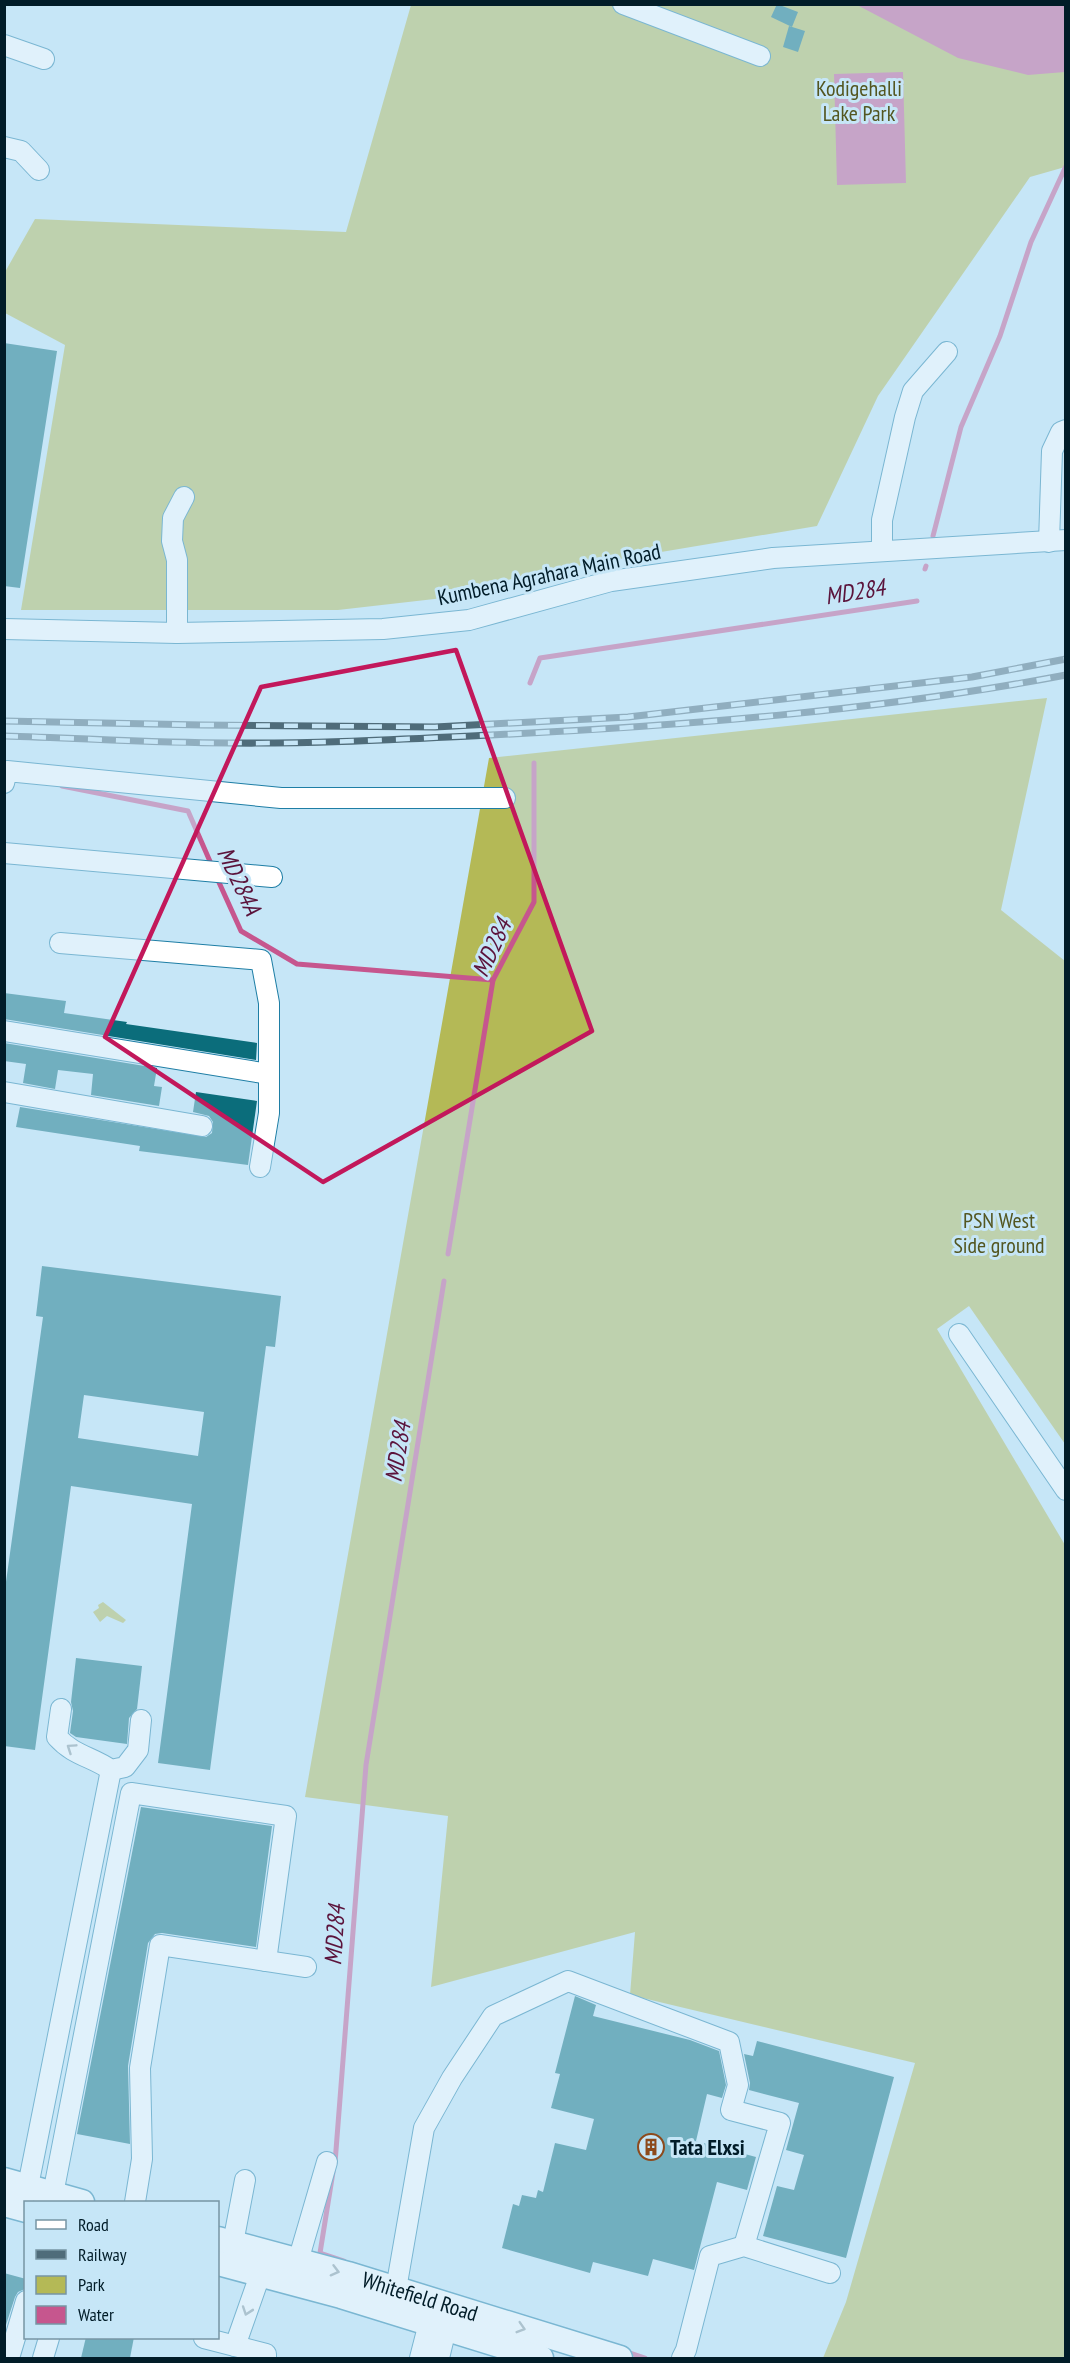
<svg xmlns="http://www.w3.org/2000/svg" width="1070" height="2363" viewBox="0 0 1070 2363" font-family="'PT Sans Narrow',sans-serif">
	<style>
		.green { fill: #b4b956 }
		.water { fill: #c6568e }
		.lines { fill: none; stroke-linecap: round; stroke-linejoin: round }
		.stream { stroke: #c6568e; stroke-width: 5 }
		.building { fill: #0b6d7b; fill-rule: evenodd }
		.minor-casing { stroke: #1e7ea5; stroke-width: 22 }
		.major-casing { stroke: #1e7ea5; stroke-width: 27 }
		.minor { stroke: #fff; stroke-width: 20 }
		.major { stroke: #fff; stroke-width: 24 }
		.rail-casing { stroke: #4f6c7a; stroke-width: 7 }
		.rail { stroke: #c6e6f7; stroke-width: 4.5; stroke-dasharray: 14; stroke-linecap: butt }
		.oneway { stroke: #8d999e }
		.marked { fill: none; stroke: #c2185b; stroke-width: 4.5; stroke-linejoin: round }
		.labels { text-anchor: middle; stroke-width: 6; stroke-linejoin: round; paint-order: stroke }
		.park-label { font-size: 22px; fill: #535620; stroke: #c6e6f7 }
		.street-label { font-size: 22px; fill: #011c28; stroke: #c6e6f7 }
		.poi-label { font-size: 22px; font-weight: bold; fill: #011c28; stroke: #c6e6f7; text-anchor: start }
		.water-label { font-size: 24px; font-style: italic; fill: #5b133b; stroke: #c6e6f7 }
	</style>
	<rect width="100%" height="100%" fill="#c6e6f7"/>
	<!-- green -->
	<g class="green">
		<path d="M411 5H1065V167L1030 177 878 396 817 526 524 575 452 597 338 610H21L65 345 5 313V272L35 219 346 232Z"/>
		<path d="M1047 698 1001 910 1065 961V1444L969 1306 937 1329 1065 1545V2358H823L846 2302 915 2063 630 1995 635 1932 431 1987 448 1816 305 1797 489 758Z"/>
		<path d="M103 1602 126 1620 123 1623 107 1616 100 1622 93 1612 99 1608 98 1605Z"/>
	</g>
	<!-- water -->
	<g class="water">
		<path d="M857 5H1065V72L1028 75 958 58Z"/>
		<path d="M903 72 906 183 837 185 834 74Z"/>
	</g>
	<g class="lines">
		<!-- stream -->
		<g class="stream">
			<path d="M933 536 961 427 1000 336 1031 242 1066 166"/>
			<path d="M925 569 926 566"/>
			<path d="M530 683 540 658 917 601"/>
			<path d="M62 786 188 811 212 866"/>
			<path d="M217 878 241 931 297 964 493 980"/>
			<path d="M448 1254 493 980 534 902V763"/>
			<path d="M335 2163 366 1765 444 1281"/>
			<path d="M333 2172 320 2253 344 2261"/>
			<path d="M624 2351 645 2358"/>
		</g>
	</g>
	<!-- building -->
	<g class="building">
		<path d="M777 4 798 12 792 27 771 17Z"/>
		<path d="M789 26 805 31 798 52 783 47Z"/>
		<path d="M4 343 57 351 20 588 4 586Z"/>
		<path d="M4 993 66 1001 64 1013 127 1022 126 1024 257 1043 256 1060 4 1019Z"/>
		<path d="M4 1043 157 1068 154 1086 162 1087 159 1106 91 1095 93 1074 58 1070 55 1089 23 1083 26 1064 4 1061Z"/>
		<path d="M196 1092 257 1101 248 1165 139 1151 140 1146 16 1127 20 1107 206 1137 212 1133 213 1122 209 1116 193 1112Z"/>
		<path d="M42 1266 281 1296 275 1347 266 1346 210 1770 158 1763 192 1504 71 1486 35 1750 4 1746V1596L43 1317 36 1316ZM84 1395 204 1412 198 1456 78 1438Z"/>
		<path d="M76 1658 142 1666 137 1709 129 1718 127 1744 76 1737 70 1733 73 1711 71 1702Z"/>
		<path d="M141 1807 272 1826 256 1947 162 1933 155 1934 148 1943 128 2066 130 2144 77 2134Z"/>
		<path d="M575 1996 596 2005 593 2016 690 2040 719 2051 726 2085 722 2098 707 2094 696 2141 756 2157 747 2190 717 2182 694 2270 653 2259 648 2276 593 2262 590 2273 502 2248 513 2204 519 2206 522 2195 536 2198 538 2190 543 2192 555 2143 586 2150 594 2119 551 2108 560 2074 555 2073Z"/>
		<path d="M757 2041 894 2077 846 2258 763 2236 777 2186 794 2190 804 2155 786 2150 799 2103 749 2090 750 2083 744 2054 753 2056Z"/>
		<path d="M4 2273 26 2279 25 2289 18 2292 15 2297 4 2331Z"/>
		<path d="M86 2337H134L130 2358H81Z"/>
	</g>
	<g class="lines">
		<defs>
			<g id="minor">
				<path d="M623 4 760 56"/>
				<path d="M4 45 44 59"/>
				<path d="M4 147 21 151 39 170"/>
				<path d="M1049 542 1052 451 1061 432 1066 430"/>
				<path d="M882 550V520L905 417 913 391 947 352"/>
				<path d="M4 629 177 633 383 629 469 620 611 581 773 558 1066 540"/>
				<path d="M177 633V560L172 541 173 518 184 497"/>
				<path d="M4 783 7 771 281 798H505"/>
				<path d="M4 853 272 877"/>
				<path d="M60 943 261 960 269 1003V1113L260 1167"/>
				<path d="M4 1031 269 1074"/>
				<path d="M4 1092 202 1126"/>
				<path d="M959 1334 1066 1490"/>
				<path d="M61 1709 57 1737C74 1756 91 1756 111 1770L125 1767 138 1750 141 1720"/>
				<path d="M28 2186 111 1770"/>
				<path d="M53 2194 131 1793 286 1816 266 1961"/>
				<path d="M135 2202 142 2159 140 2068 160 1945 306 1967"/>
				<path d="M233 2243 245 2180"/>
				<path d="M298 2261 327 2162"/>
				<path d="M396 2289 424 2128 452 2078 493 2016 568 1981 729 2042 738 2085 731 2110 780 2123 744 2246"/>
				<path d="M204 2338 266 2354V2358"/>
				<path d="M235 2346 260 2275"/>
				<path d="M9 2358 26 2301"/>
				<path d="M43 2358 49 2338"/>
				<path d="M420 2358 429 2323"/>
				<path d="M439 2358 446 2329"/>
				<path d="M682 2358 686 2350 710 2256 744 2246 830 2273"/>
			</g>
			<g id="major">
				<path d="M4 2180 82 2202"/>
				<path d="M4 2204 26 2210"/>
				<path id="s1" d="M218 2239 348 2274 620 2358"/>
				<path d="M218 2263 341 2296 541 2358"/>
			</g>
		</defs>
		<!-- minor casing -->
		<use href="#minor" class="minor-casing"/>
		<!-- major casing -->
		<use href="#major" class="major-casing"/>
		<!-- minor -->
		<use href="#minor" class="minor"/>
		<!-- major -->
		<use href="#major" class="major"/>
		<defs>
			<g id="rail">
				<path d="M4 721 202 725 435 727 628 717 972 677 1066 659"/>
				<path d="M4 736C79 738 154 743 229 743 316 744 404 739 491 735 683 726 876 711 1066 675"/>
			</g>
		</defs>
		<!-- rail casing -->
		<use href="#rail" class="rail-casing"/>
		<!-- rail -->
		<use href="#rail" class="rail"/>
	</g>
	<!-- one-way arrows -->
	<defs><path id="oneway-chevron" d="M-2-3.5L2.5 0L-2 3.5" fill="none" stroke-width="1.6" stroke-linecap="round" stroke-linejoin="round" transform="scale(1.5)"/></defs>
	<g class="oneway">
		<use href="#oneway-chevron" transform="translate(71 1748) rotate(-146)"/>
		<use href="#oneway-chevron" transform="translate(335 2271) rotate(15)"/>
		<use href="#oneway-chevron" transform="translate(247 2311) rotate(109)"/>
		<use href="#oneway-chevron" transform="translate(521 2328) rotate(17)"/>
	</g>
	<!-- marked area -->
	<path d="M0 0H1070V2363H0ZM456 650 592 1031 323 1182 105 1037 261 687Z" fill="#c6e6f7" fill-opacity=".55" fill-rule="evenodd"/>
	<path class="marked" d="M456 650 592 1031 323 1182 105 1037 261 687Z"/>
	<!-- icons -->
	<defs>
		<symbol id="building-ring" viewBox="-11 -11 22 22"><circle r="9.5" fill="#c6e6f7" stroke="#8d4a1c" stroke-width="1.5"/><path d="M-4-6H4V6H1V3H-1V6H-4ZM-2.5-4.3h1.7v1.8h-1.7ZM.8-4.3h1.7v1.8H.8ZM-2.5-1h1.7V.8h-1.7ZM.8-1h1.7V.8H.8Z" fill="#8d4a1c"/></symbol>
	</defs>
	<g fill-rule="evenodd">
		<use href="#building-ring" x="636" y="2132" width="30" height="30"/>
	</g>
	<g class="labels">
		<!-- park labels -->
		<g class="park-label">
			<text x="859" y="96">Kodigehalli<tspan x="859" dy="25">Lake Park</tspan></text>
			<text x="999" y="1228">PSN West<tspan x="999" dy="25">Side ground</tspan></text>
		</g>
		<!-- street labels -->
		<g class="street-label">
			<text transform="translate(549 574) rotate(-12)" y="8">Kumbena Agrahara Main Road</text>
			<text dy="8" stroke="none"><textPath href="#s1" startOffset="210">Whitefield Road</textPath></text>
		</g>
		<!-- poi labels -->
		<g class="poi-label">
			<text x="670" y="2155">Tata Elxsi</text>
		</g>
		<!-- water labels -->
		<g class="water-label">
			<text transform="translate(855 592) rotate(-9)" y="8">MD284</text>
			<text transform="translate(239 881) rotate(65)" y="8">MD284A</text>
			<text transform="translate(492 948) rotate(-65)" y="8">MD284</text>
			<text transform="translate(398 1452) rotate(-81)" y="8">MD284</text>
			<text transform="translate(335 1935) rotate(-86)" y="8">MD284</text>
		</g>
	</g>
	<!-- border -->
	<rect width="1070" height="2363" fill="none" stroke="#011c28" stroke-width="12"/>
	<!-- legend -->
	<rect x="24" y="2201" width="195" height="138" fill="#c6e6f7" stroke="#7795a4" stroke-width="1.5"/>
	<rect x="36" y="2220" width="30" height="9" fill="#ffffff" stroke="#7795a4" stroke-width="1.5"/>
	<text x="78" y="2231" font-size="18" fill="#011c28">Road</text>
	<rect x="36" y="2250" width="30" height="9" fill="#4f6c7a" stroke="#7795a4" stroke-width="1.5"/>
	<text x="78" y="2261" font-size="18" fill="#011c28">Railway</text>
	<rect x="36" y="2276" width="30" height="18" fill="#b4b956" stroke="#7795a4" stroke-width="1.5"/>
	<text x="78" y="2291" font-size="18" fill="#011c28">Park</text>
	<rect x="36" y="2306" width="30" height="18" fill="#c6568e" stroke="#7795a4" stroke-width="1.5"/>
	<text x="78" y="2321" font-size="18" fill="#011c28">Water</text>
</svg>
